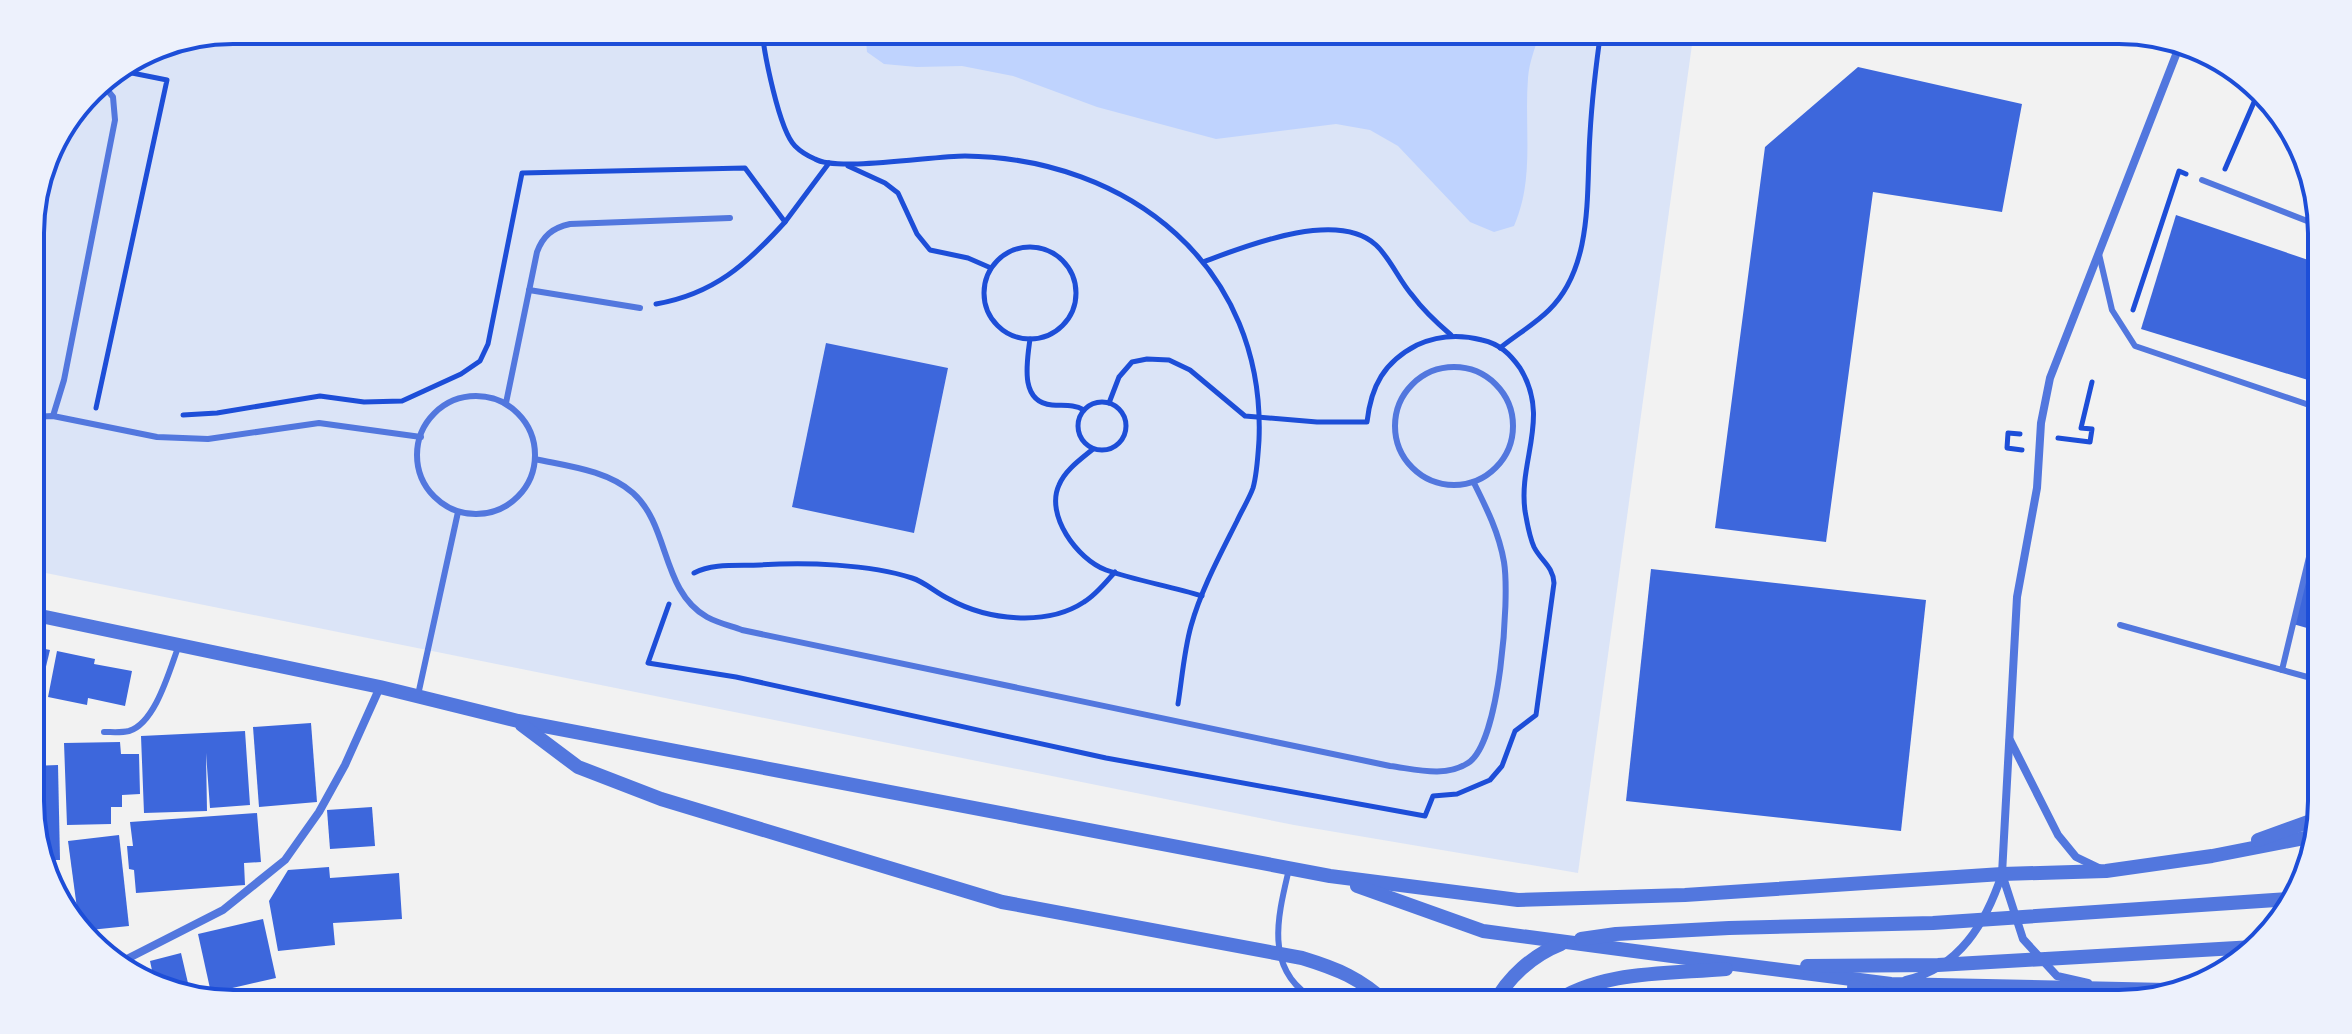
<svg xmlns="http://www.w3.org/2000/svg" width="2352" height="1034" viewBox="0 0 2352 1034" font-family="Arial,sans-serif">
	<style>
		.green { fill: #dbe4f7 }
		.water { fill: #bfd3fe }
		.building { fill: #3d67dc }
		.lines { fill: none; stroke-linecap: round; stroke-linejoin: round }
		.path { stroke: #1d4ed8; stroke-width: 5 }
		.service { stroke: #5277de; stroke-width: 6 }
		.minor { stroke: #5277de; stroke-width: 8 }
		.tertiary { stroke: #5277de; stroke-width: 14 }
		.rim { fill: none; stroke: #1d4ed8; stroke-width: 4 }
	</style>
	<rect width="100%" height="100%" fill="#f2f2f2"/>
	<!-- green -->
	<path class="green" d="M233 30H1694L1578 873 1294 825 31 570 30 219 51 143 99 81 156 45Z"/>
	<!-- water -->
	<path class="water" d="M865 30H1339L1377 46 1405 42 1427 30H1541C1536 45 1529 62 1528 78 1524 129 1535 178 1514 226L1494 232 1470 222 1398 146 1370 130 1336 124 1216 139 1097 107 1013 76 962 66 917 67 884 64 867 52Z"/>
	<!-- building -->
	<g class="building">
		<path d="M1858 67 2022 104 2002 212 1873 192 1826 542 1715 528 1765 147Z"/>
		<path d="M2176 215 2320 264 2321 384 2141 329Z"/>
		<path d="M826 343 948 368 914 533 792 507Z"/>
		<path d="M2320 530H2321V632L2293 624Z"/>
		<path d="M1651 569 1926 600 1901 831 1626 801Z"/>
		<path d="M31 646 50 650 41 687 31 684Z"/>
		<path d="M57 651 95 659 94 664 132 671 125 706 88 698 87 705 48 697Z"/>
		<path d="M311 723 317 802 259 807 253 727Z"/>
		<path d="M245 731 250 805 210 808 206 753 207 811 144 813 141 736Z"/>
		<path d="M120 742 121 754H139L140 794 122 795V807H111V824L67 825 64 743Z"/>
		<path d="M58 765 60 860H45L32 828V766Z"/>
		<path d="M372 807 375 846 330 849 327 810Z"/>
		<path d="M257 813 261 862 244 863 245 885 136 893 134 870 129 869 127 846H133L130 822Z"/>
		<path d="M119 835 129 926 80 931 68 841Z"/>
		<path d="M329 867 330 878 399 873 402 919 333 923 335 945 278 951 269 901 288 870Z"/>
		<path d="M263 919 276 978 211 993 198 934Z"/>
		<path d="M181 953 191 996 156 989 142 978 153 975 150 961Z"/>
	</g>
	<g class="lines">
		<!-- path -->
		<g class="path">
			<path d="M762 30C764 53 779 130 795 146 800 151 808 156 815 159 837 172 932 156 965 156 1129 158 1266 267 1259 440 1258 455 1257 474 1253 488 1249 499 1242 510 1237 521 1220 555 1201 590 1191 626 1184 651 1182 679 1178 704"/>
			<path d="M848 166 885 183 898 193 917 234 930 250 968 258 991 268"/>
			<path d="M2225 169 2258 93"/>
			<circle cx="1030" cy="293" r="46"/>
			<path d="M1203 262C1246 246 1337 209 1376 245 1390 258 1399 280 1412 295 1423 310 1437 323 1451 335"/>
			<path d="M656 304C714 294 747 264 785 222"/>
			<path d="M2133 310 2179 171 2186 174"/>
			<path d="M1030 339C1027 362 1019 402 1052 405 1064 406 1073 404 1084 410"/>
			<path d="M1500 348C1516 335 1535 324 1549 310 1594 266 1586 191 1590 134 1592 99 1596 65 1601 30"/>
			<circle cx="1102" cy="426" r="24"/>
			<path d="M96 408 167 80 117 70"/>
			<path d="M183 415 217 413 320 396 364 402 402 401 461 374 480 361 488 344 522 173 745 168 785 222 829 163"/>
			<path d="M2020 434 2008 433 2007 448 2022 450"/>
			<path d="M2058 438 2090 442 2092 429 2081 428 2092 382"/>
			<path d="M1093 449C1081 459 1065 470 1059 485 1045 515 1077 559 1106 570 1137 581 1171 586 1202 596"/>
			<path d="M694 573C713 563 738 566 760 565 805 562 869 564 912 578 925 582 936 593 949 599 987 620 1046 627 1084 602 1096 595 1106 582 1115 572"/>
			<path d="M669 604 648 663 736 677 1106 758 1425 816 1433 796 1457 794 1490 780 1502 766 1515 731 1536 715 1554 583C1553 566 1541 561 1534 547 1529 536 1527 522 1525 511 1518 460 1551 418 1520 368 1510 354 1500 344 1482 340 1459 334 1439 335 1417 345 1384 362 1371 386 1367 422H1317L1245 416 1190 370 1169 360 1147 359 1132 362 1119 377 1109 403"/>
		</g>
		<!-- service -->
		<g class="service">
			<path d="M2202 180 2320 226"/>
			<path d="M2099 254 2112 310 2135 346 2321 409"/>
			<path d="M529 290 640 308"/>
			<circle cx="1454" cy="426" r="59"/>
			<circle cx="476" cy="455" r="59"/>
			<path d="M506 403 537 252C543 236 552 228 570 224L730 218"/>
			<path d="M53 416 64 380 115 120 113 97 99 80"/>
			<path d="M31 417 53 416 157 437 208 439 319 423 421 437"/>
			<path d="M535 459C567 466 607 470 633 493 670 526 661 591 707 617 718 623 731 626 742 630L1390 766C1415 769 1445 778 1468 763 1500 743 1510 599 1504 562 1499 533 1487 509 1474 483"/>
			<path d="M2120 625 2322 681"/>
			<path d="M2282 670 2321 507"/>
			<path d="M418 695 458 512"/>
			<path d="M104 732C112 732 121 733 129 731 156 723 170 668 179 645"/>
			<path d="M1289 869C1279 912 1264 965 1308 995 1314 1000 1324 1001 1332 1004"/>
		</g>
		<!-- minor -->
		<g class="minor">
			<path d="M2010 740 2058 835 2076 857 2101 869"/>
			<path d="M2002 874 2023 939 2057 976 2088 983"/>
			<path d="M121 962 223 910 285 860 319 812 345 765 380 687"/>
			<path d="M1906 980C1959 968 1986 923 2002 874L2017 597 2037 488 2041 423 2050 378 2181 42"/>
		</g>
		<!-- tertiary -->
		<g class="tertiary">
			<path d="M31 614 380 687 518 721 1330 876 1518 900 1685 895 2002 874 2106 871 2212 856 2315 836"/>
			<path d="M522 725 578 767 661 799 1002 902 1302 958C1338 969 1360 978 1388 1004"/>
			<path d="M2258 840 2319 818"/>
			<path d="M1357 886 1483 931 1687 958 1891 984 2167 990"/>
			<path d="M1581 939 1616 934 1729 928 1933 923 2290 899"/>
			<path d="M1807 966 1938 965 2254 947"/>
			<path d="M1854 987 1928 1004"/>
			<path d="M1494 1004C1508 977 1533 955 1561 944"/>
			<path d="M1552 1004C1600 970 1668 974 1726 969"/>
		</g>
	</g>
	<!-- crop -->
	<path d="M0 0H2352V1034H0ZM233 44H2119A189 189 0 0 1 2308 233V801A189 189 0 0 1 2119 990H233A189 189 0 0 1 44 801V233A189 189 0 0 1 233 44Z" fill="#edf1fc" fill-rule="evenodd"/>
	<path class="rim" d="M233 44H2119A189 189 0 0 1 2308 233V801A189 189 0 0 1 2119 990H233A189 189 0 0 1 44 801V233A189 189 0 0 1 233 44Z"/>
</svg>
